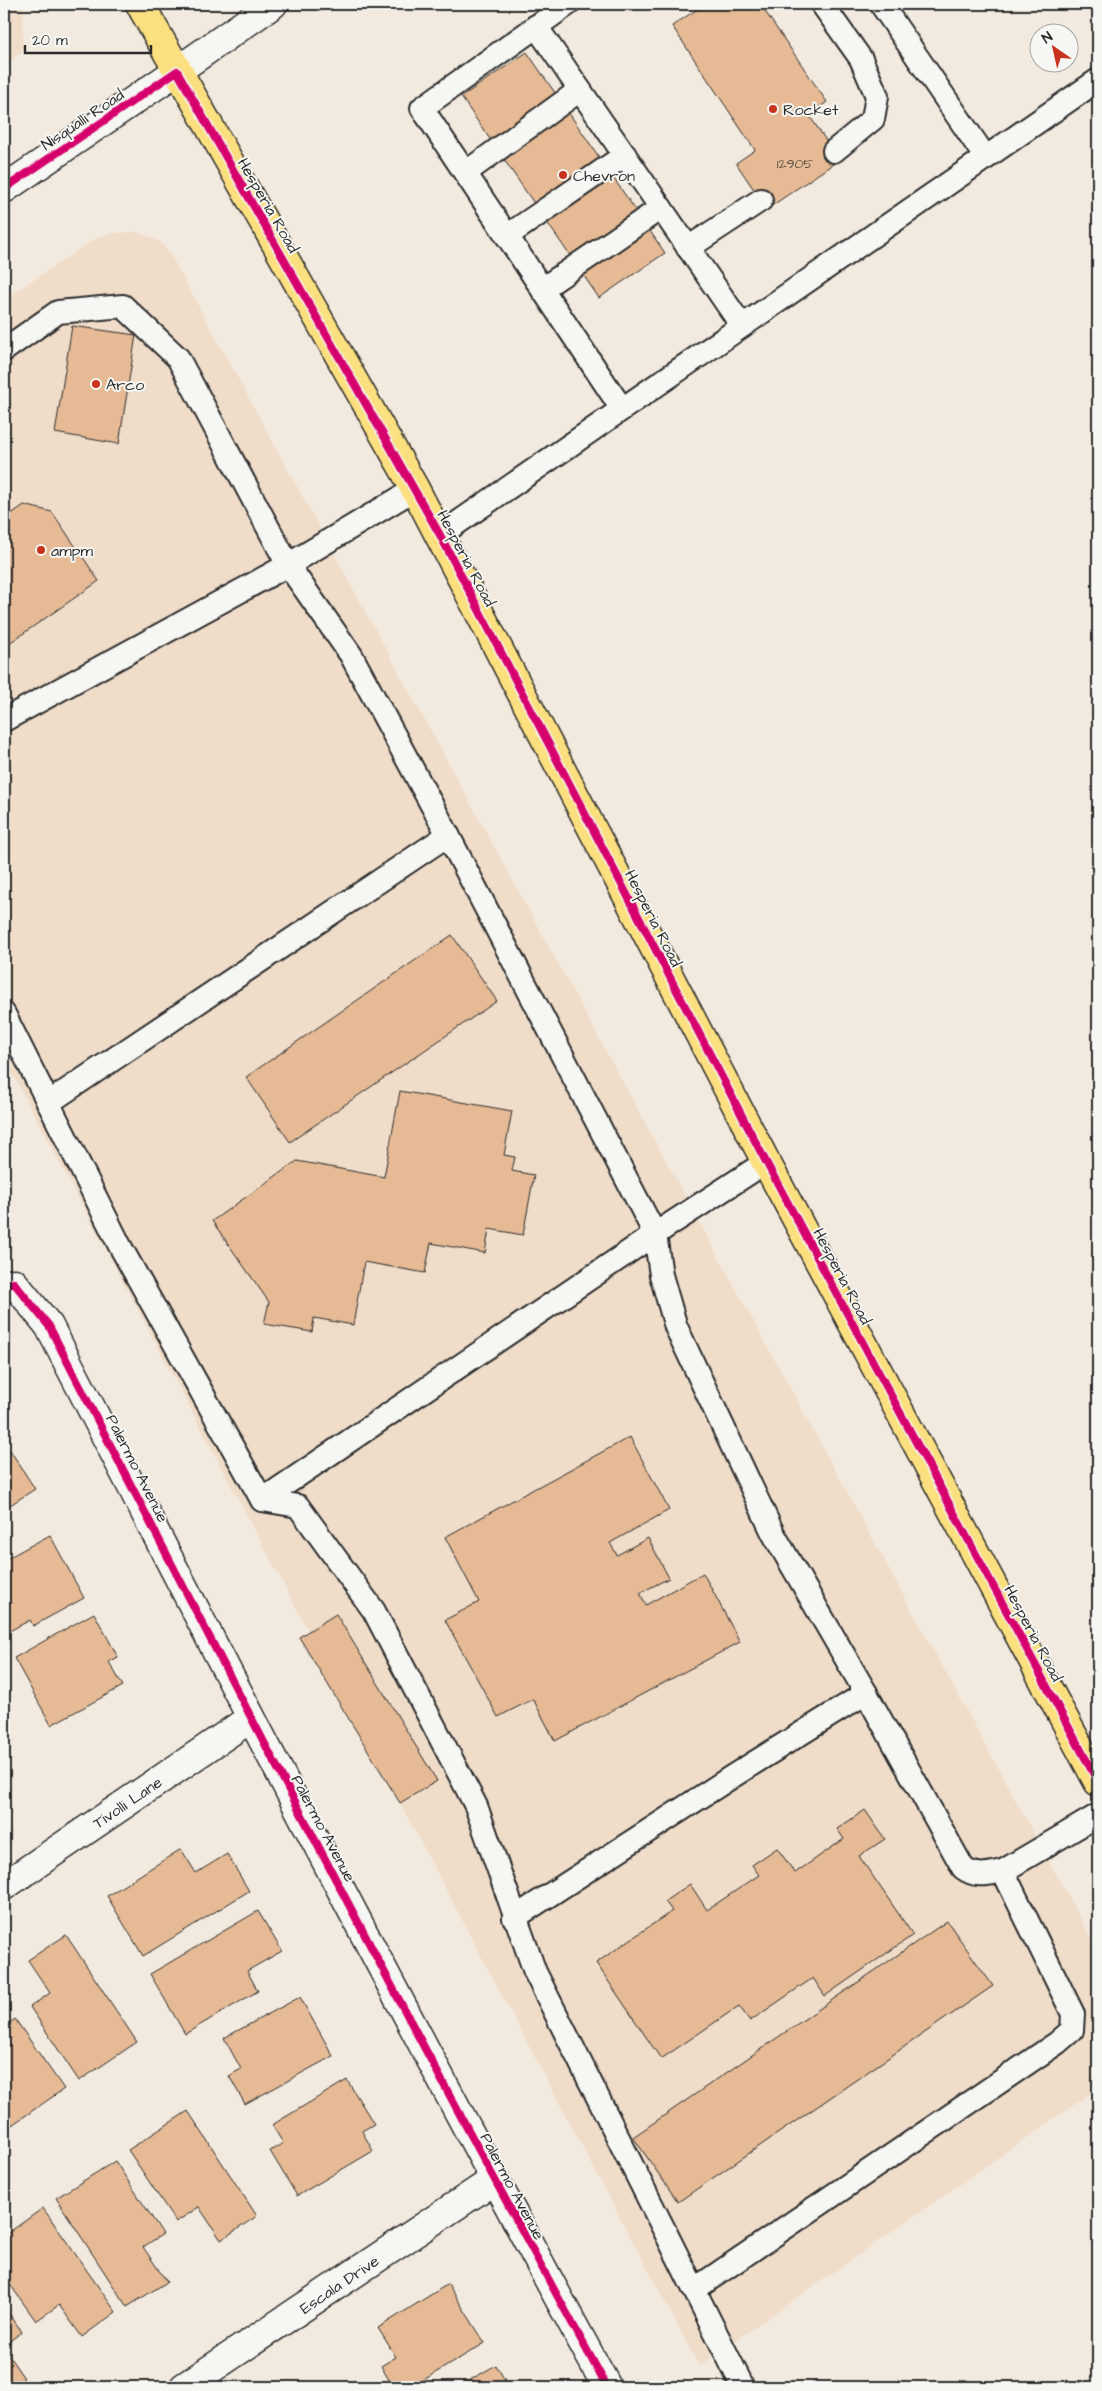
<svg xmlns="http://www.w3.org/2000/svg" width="1102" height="2391" viewBox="0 0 1102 2391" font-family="'Architects Daughter',sans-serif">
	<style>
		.built { fill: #efdcc9 }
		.building { fill: #e5ba95; stroke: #2b2b2b }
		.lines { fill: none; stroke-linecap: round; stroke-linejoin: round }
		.service-casing { stroke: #2b2b2b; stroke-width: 26 }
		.minor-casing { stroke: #2b2b2b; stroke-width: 31 }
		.tertiary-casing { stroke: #2b2b2b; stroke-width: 31 }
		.secondary-casing { stroke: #2b2b2b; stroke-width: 31 }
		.primary-casing { stroke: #2b2b2b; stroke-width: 31 }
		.service { stroke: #f6f6f2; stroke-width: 22 }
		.minor { stroke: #f6f6f2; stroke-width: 28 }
		.tertiary { stroke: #f6f6f2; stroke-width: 28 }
		.secondary { stroke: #f6f6f2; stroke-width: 28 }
		.primary { stroke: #fce080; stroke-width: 28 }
		.cycleway-casing { stroke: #f6f6f2; stroke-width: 11 }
		.cycleway { stroke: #d6006c; stroke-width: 8 }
		.poi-dot { fill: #c8321e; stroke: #f6f6f2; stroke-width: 2 }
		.labels { text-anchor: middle; stroke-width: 4; stroke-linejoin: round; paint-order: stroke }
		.number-label { font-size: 14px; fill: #5a4f46 }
		.poi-label { font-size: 16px; fill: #2b2b2b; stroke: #f6f6f2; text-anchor: start }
		.street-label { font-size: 16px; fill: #2b2b2b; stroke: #f6f6f2 }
	</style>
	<rect width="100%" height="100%" fill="#f3eadf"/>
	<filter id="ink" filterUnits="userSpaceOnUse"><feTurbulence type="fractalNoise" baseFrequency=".02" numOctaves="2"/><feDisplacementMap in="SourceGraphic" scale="10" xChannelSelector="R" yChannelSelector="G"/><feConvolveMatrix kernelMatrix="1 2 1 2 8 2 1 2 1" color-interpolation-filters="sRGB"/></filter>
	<g filter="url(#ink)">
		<!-- built -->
		<g class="built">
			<path d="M4 4H24L22 52 4 65Z"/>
			<path d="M137 232 159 241 171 256 1098 1951V2088L699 2366 4 1058V299L98 237 114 233Z"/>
		</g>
		<!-- building -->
		<g class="building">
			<path d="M705 4H760L827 102 809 115 839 160 767 209 736 163 755 150 672 26Z"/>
			<path d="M527 52 665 253 599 298 461 97Z"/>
			<path d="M72 326 136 335 119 444 55 433Z"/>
			<path d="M24 505 52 512 99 581 8 644 4 638V519Z"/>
			<path d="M452 935 497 1001 290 1142 246 1077Z"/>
			<path d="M400 1091 512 1111 504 1155 515 1157 512 1171 534 1175 523 1235 489 1229 485 1253 431 1243 425 1273 364 1262 353 1325 314 1318 312 1332 264 1324 269 1302 212 1221 297 1161 384 1177Z"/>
			<path d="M630 1437 669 1510 610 1543 617 1555 648 1538 669 1578 640 1593 646 1605 703 1573 740 1642 555 1741 533 1699 498 1717 445 1620 479 1602 445 1537Z"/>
			<path d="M10 1450 35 1489 4 1509V1454Z"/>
			<path d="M50 1535 84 1598 33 1626 30 1620 4 1634V1560Z"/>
			<path d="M94 1613 118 1657 109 1662 123 1686 51 1725 14 1658Z"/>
			<path d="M336 1614 437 1781 400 1803 299 1637Z"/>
			<path d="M865 1810 885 1839 859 1856 913 1935 825 1996 813 1978 750 2021 739 2006 661 2059 596 1963 672 1911 665 1901 690 1884 707 1910 759 1875 752 1865 777 1848 795 1873 844 1839 837 1829Z"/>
			<path d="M181 1849 196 1873 227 1854 249 1891 143 1956 107 1896Z"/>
			<path d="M258 1911 282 1951 247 1971 258 1991 185 2034 150 1974Z"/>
			<path d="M947 1921 993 1986 678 2202 633 2137Z"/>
			<path d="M66 1935 137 2042 79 2081 30 2007 50 1993 28 1960Z"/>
			<path d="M300 1997 333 2056 245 2104 229 2076 241 2069 224 2038Z"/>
			<path d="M15 2019 64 2089 6 2129 4 2126V2027Z"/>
			<path d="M347 2080 374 2124 362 2131 373 2151 297 2196 270 2151 283 2143 272 2125Z"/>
			<path d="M188 2111 257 2216 221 2240 199 2207 176 2222 128 2150Z"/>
			<path d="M115 2161 163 2234 143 2247 167 2282 127 2307 56 2198Z"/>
			<path d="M43 2208 116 2312 82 2337 59 2305 36 2321 4 2276V2236Z"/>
			<path d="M448 2284 485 2343 412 2387H393L381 2366 396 2357 378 2328Z"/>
			<path d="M4 2306 22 2332 4 2345Z"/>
			<path d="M4 2349 24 2378 10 2387H4Z"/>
			<path d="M496 2365 509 2387H458Z"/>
		</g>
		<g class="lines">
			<defs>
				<g id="service">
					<path d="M568 4 422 108 622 409"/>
					<path d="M822 4 861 59 877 96 873 119 834 151"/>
					<path d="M881 4 986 158"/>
					<path d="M536 26 742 326"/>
					<path d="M465 173 580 90"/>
					<path d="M507 236 625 155"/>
					<path d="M688 248 761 200"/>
					<path d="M542 289 661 208"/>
					<path d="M4 350 58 312 123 306 178 358 288 565 351 655 448 835 655 1234 766 1162"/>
					<path d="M440 535 1098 80"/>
					<path d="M4 720 288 565 415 489"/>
					<path d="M4 1014 120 1246 262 1500 298 1506 374 1611 476 1806 535 1972 743 2387"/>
					<path d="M48 1103 448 835"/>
					<path d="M262 1500 655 1234 661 1275 676 1327 773 1533 866 1693"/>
					<path d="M514 1918 733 1776 866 1693 963 1868C976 1878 988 1874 1003 1871"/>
					<path d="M695 2289 1057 2043 1072 2030 1073 2014 1003 1871 1098 1815"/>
				</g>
				<g id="minor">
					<path d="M4 1285 14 1283 49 1326C232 1682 415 2036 607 2387"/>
					<path d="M4 1886 251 1718"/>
					<path d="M184 2387 494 2180"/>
				</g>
				<path id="tertiary" d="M177 71 273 4"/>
				<path id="secondary" d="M4 189 177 71"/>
				<path id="primary" d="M140 4 415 489 766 1162 1098 1782"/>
			</defs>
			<!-- service casing -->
			<use href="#service" class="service-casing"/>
			<!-- minor casing -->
			<use href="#minor" class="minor-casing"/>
			<!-- tertiary casing -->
			<use href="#tertiary" class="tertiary-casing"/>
			<!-- secondary casing -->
			<use href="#secondary" class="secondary-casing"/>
			<!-- primary casing -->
			<use href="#primary" class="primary-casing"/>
			<!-- service -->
			<use href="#service" class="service"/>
			<!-- minor -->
			<use href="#minor" class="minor"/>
			<!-- tertiary -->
			<use href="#tertiary" class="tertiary"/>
			<!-- secondary -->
			<use href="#secondary" class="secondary"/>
			<!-- primary -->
			<use href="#primary" class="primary"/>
			<defs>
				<g id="cycleway">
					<path d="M4 189 177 71 440 535 766 1162 1098 1782"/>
					<path d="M4 1285 14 1283 49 1326C232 1682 415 2036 607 2387"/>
				</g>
			</defs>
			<!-- cycleway casing -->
			<use href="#cycleway" class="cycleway-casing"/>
			<!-- cycleway -->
			<use href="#cycleway" class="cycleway"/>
		</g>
	</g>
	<!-- markers -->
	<g class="poi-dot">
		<circle cx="773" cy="109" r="5"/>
		<circle cx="563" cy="175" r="5"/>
		<circle cx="96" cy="384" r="5"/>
		<circle cx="41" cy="550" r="5"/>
	</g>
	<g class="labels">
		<!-- number labels -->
		<g class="number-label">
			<text x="795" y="168">12905</text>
		</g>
		<!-- poi labels -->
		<g class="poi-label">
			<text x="783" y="115">Rocket</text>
			<text x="573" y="181">Chevron</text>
			<text x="106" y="390">Arco</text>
			<text x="51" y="556">ampm</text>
		</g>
		<!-- street labels -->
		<g class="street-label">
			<text transform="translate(82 119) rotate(-34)" y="6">Nisqualli Road</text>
			<text transform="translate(269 205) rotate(60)" y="6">Hesperia Road</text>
			<text transform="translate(467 558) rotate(62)" y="6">Hesperia Road</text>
			<text transform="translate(654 918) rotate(63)" y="6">Hesperia Road</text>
			<text transform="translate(843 1276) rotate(62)" y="6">Hesperia Road</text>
			<text transform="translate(138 1468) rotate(63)" y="6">Palermo Avenue</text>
			<text transform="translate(1034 1633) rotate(62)" y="6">Hesperia Road</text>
			<text transform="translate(127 1802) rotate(-34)" y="6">Tivolli Lane</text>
			<text transform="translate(324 1828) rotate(62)" y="6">Palermo Avenue</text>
			<text transform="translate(513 2186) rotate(62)" y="6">Palermo Avenue</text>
			<text transform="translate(339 2284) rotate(-34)" y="6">Escala Drive</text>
		</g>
	</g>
	<!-- margin -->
	<rect width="1102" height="2391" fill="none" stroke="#f6f6f2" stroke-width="20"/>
	<rect x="10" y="10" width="1082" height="2371" fill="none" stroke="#2b2b2b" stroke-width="2" filter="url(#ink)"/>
	<!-- north arrow -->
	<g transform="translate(1054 48) rotate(326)"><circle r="24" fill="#f6f6f2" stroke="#a5a5a2"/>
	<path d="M0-4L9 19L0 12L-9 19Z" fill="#c8321e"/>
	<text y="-8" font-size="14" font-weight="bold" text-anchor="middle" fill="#2b2b2b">N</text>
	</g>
	<!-- scale -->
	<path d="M25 45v8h126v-8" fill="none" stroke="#2b2b2b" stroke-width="2.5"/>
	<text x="32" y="45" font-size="15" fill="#2b2b2b" stroke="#f6f6f2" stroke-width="4" paint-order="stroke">20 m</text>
</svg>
